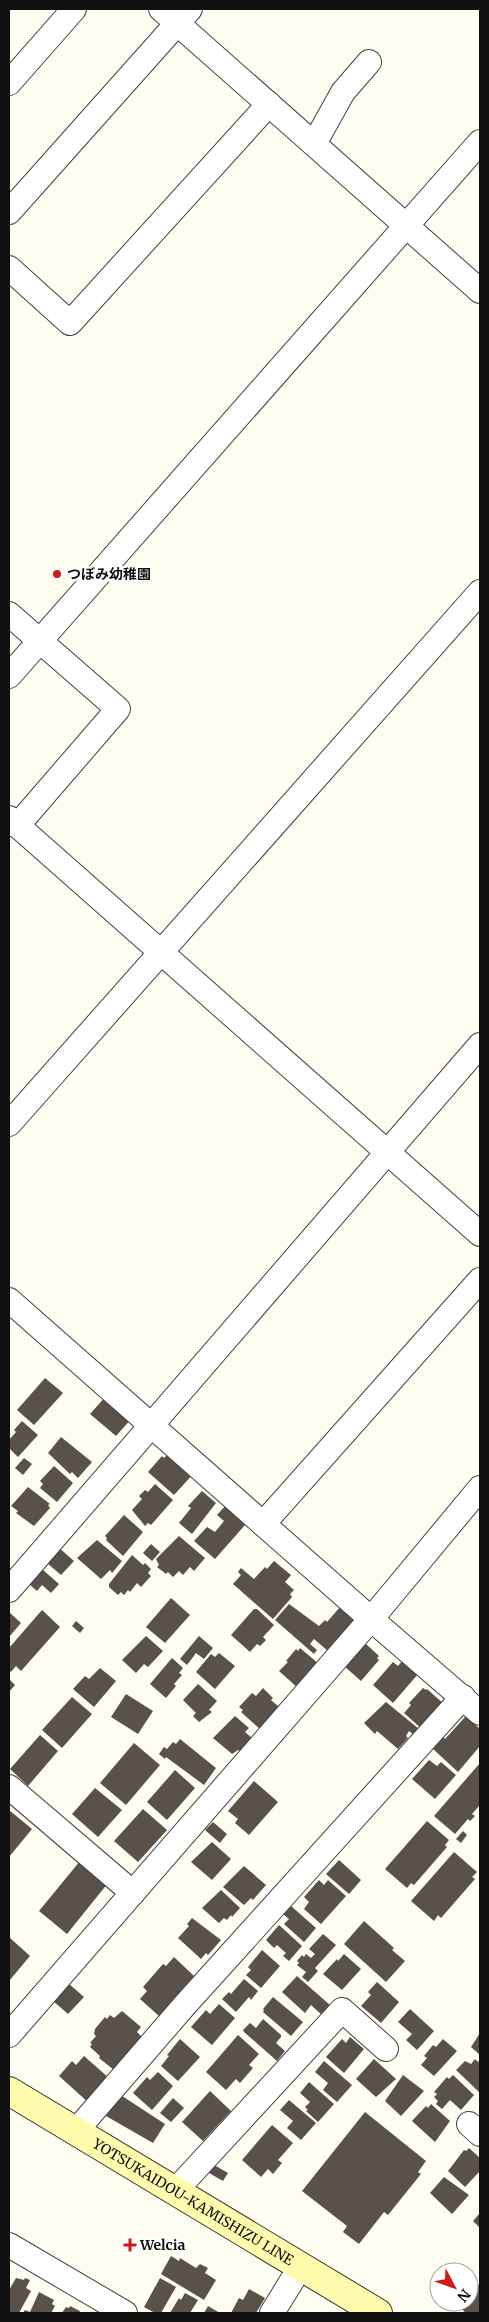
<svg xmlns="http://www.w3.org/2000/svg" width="489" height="2322" viewBox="0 0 489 2322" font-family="Merriweather,'Noto Sans JP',serif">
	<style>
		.building { fill: #59514a }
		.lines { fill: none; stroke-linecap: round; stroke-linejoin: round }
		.street-casing { stroke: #424242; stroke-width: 26 }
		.secondary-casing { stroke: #313131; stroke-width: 30 }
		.street { stroke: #fff; stroke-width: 24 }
		.secondary { stroke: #fffbad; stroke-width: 28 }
		.poi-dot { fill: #cf1a18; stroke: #fff; stroke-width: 2 }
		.labels { text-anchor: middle; stroke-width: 5; stroke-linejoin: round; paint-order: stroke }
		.poi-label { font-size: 14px; font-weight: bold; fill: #0f0f0f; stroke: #fff; text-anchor: start }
		.street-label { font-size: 14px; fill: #0f0f0f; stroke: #fff }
	</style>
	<rect width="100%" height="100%" fill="#fffdf2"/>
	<!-- building -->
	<g class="building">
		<path d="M45 1378 63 1393 34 1425 17 1410Z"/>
		<path d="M107 1395 133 1417 116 1436 90 1414Z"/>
		<path d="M22 1421 38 1435 18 1457 9 1448V1440L16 1432 14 1430Z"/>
		<path d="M61 1437 92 1462 78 1478 72 1472 70 1474 48 1453Z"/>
		<path d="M167 1455 195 1472 174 1495 148 1472 162 1456 164 1458Z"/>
		<path d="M24 1458 32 1464 23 1475 15 1468Z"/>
		<path d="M54 1466 73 1483 57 1502 40 1488 43 1484 40 1481Z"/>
		<path d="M155 1484 173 1500 151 1525 148 1523 145 1526 132 1510 142 1499 139 1496 145 1490 148 1492Z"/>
		<path d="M28 1487 50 1504 48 1505 50 1508 34 1526 16 1513 18 1511 11 1506Z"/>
		<path d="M202 1491 216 1503 192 1534 179 1523 191 1508 188 1506Z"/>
		<path d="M228 1503 240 1513 236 1517 245 1525 215 1559 194 1541 207 1527 215 1532 224 1521 217 1515Z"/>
		<path d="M124 1515 143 1532 123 1556 106 1540 107 1538 105 1536Z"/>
		<path d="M179 1536 205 1558 194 1571 190 1567 183 1575 179 1571 173 1577 168 1572 166 1574 157 1567 159 1565 156 1559Z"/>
		<path d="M97 1540 122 1561 112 1573 110 1570 101 1579 77 1558Z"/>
		<path d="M151 1544 160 1552 152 1561 143 1553Z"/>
		<path d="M57 1546 74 1561 61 1575 40 1557Z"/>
		<path d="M132 1555 143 1565 145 1563 151 1569 148 1573 151 1576 141 1587 137 1583 130 1592 128 1590 124 1595 121 1592 118 1595 109 1587V1584Z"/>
		<path d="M274 1561 291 1575 285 1582 294 1590 290 1594 292 1597 273 1619 233 1584 241 1575 238 1572 241 1568 254 1579 265 1567 267 1569Z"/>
		<path d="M35 1563 59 1584 51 1593 42 1585 37 1591 22 1578Z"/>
		<path d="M171 1598 190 1615 165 1643 146 1627Z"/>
		<path d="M289 1604 319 1626 325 1620 327 1622 341 1606 356 1619 328 1651 314 1639 310 1644 317 1650 314 1654 275 1620Z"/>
		<path d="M254 1609H257L274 1625 263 1637 266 1640 260 1646 257 1644 250 1652 231 1635Z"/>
		<path d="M42 1610 60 1627 21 1671 16 1666 11 1672 9 1670V1648Z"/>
		<path d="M9 1612 21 1623 9 1637Z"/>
		<path d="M76 1621 84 1628 80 1633 72 1626Z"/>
		<path d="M146 1636 163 1651 148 1667 144 1664 136 1673 122 1660Z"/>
		<path d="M199 1636 213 1648 204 1659 196 1653 187 1665 180 1659Z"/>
		<path d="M365 1638 368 1641 366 1644 379 1656 377 1658 379 1660 361 1681 344 1666Z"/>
		<path d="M300 1648 319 1664 298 1688 279 1671 288 1662 286 1661 296 1649 298 1651Z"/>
		<path d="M219 1653 235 1666 215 1689 196 1672 211 1654 215 1657Z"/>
		<path d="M172 1658 183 1668 179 1673 182 1675 174 1684 176 1686 166 1698 150 1684Z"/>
		<path d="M403 1660 418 1674 393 1703 373 1685 393 1662 398 1666Z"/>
		<path d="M100 1668 116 1681 94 1707 73 1689 85 1676 89 1679Z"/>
		<path d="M9 1679 15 1685 9 1692Z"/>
		<path d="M198 1684 217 1701 209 1710 212 1712 199 1722 193 1716 196 1713 183 1700Z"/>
		<path d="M263 1688 273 1698 271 1700 279 1707 260 1729 241 1712 243 1710 239 1707 252 1693 256 1696Z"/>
		<path d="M423 1688 426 1690 427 1689 445 1705 423 1730 404 1713 411 1705 409 1703Z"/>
		<path d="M126 1694 153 1711 138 1734 111 1717Z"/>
		<path d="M72 1697 92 1714 62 1748 42 1730Z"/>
		<path d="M386 1702 419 1729 414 1735 409 1731 406 1736 408 1738 398 1749 377 1731 375 1734 364 1723Z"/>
		<path d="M235 1716 249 1728 245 1732 252 1738 240 1751 238 1750 232 1754 213 1738Z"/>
		<path d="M466 1716 480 1729V1746L458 1772 432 1748 442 1736 445 1739Z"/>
		<path d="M40 1735 58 1751 28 1786 10 1769Z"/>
		<path d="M180 1739 216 1768 204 1785 166 1757 165 1759 159 1754 164 1747 167 1749 173 1742 176 1744Z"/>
		<path d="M134 1743 160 1765 126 1805 100 1783Z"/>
		<path d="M429 1760 437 1766 441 1762 456 1775 435 1799 412 1779Z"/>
		<path d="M480 1763V1805L472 1814 475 1816 470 1821 468 1819 455 1834 434 1816Z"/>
		<path d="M175 1770 195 1788 167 1820 147 1802Z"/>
		<path d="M254 1781 278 1802 249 1835 235 1823 238 1819 228 1811Z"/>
		<path d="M95 1788 122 1810 98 1837 72 1814Z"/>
		<path d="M143 1809 167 1830 138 1862 114 1841Z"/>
		<path d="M9 1810 32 1829 9 1857Z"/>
		<path d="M427 1821 449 1840 445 1845 447 1847 414 1885 411 1883 407 1888 385 1869Z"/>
		<path d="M213 1822 227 1834 220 1843 205 1830Z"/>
		<path d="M463 1831 467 1835 461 1843 456 1839Z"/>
		<path d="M212 1842 231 1859 212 1880 191 1862Z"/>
		<path d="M454 1852 477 1872 472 1877 475 1879 441 1918 438 1915 434 1921 411 1901Z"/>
		<path d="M339 1860 361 1880 349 1894 326 1874Z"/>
		<path d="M80 1861 108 1883 67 1934 39 1911Z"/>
		<path d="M244 1866 266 1885 253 1900 251 1898 244 1905 223 1887Z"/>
		<path d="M319 1880 324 1885 328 1880 346 1896 321 1924 304 1909 309 1902 304 1897Z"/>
		<path d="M221 1890 240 1908 232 1917 231 1915 227 1920 224 1918 219 1923 202 1908Z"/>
		<path d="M291 1906 316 1928 304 1942 284 1924 289 1919 283 1914Z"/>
		<path d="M192 1918 221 1940 208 1955 206 1953 201 1959 178 1938 189 1926 187 1924Z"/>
		<path d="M364 1921 394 1948 392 1950 405 1961 386 1982 344 1944Z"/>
		<path d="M279 1925 302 1946 289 1961 283 1956 286 1953 277 1945 274 1948 266 1940Z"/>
		<path d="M323 1934 336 1945 315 1968 318 1971 308 1982 302 1977 306 1972 297 1965 299 1963 297 1961 302 1955 304 1957 306 1954 311 1958 315 1954 309 1949Z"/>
		<path d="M9 1937 30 1956 9 1981Z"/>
		<path d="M262 1950 280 1966 261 1988 246 1975 251 1970 248 1967Z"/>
		<path d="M344 1954 361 1969 342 1990 323 1974 337 1959 338 1961Z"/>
		<path d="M174 1957 194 1976 182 1989 185 1991 180 1997 177 1995 159 2016 140 1999 147 1991 143 1987 163 1964 166 1966Z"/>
		<path d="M297 1976 331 2006 323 2016 311 2005 305 2013 282 1992Z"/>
		<path d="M244 1979 258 1991 251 2000 249 1997 236 2012 222 1999 229 1992 231 1994Z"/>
		<path d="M377 1982 399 2002 381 2023 361 2006 371 1995 368 1992Z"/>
		<path d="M68 1983 84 1997 68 2014 52 2000Z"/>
		<path d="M273 1997 303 2022 291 2036 263 2012 264 2010 263 2009Z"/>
		<path d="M219 2004 235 2018 212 2045 191 2027 206 2010 210 2014Z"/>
		<path d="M410 2009 434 2031 417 2050 406 2040 412 2034 398 2022Z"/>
		<path d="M122 2011 141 2027 137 2032 142 2037 114 2070 99 2058 100 2056 90 2047 92 2044 90 2043 96 2036 94 2034 95 2029 105 2017 107 2019 110 2015 114 2018Z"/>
		<path d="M263 2019 281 2035V2037L276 2043 285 2051 277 2061 244 2032 243 2030 250 2023 256 2028Z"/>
		<path d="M480 2033V2055L471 2047Z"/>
		<path d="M238 2035 259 2054 249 2065 253 2068 240 2083 236 2079 226 2090 206 2072Z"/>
		<path d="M350 2037 364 2049 344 2073 326 2057 342 2039 346 2043Z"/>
		<path d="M180 2039 200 2057 178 2081 161 2066 169 2056 167 2055Z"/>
		<path d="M443 2039 457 2051 434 2076 421 2065 427 2058 424 2056 433 2045 436 2047Z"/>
		<path d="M84 2056 109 2078 90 2104 59 2076 72 2061 76 2065Z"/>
		<path d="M374 2059 396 2079 376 2097 356 2079Z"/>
		<path d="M475 2059 478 2062 480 2059 479 2092 456 2070 465 2061 471 2064Z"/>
		<path d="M324 2061 352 2085 337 2102 323 2090 328 2083 315 2072Z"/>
		<path d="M158 2072 173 2086 152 2110 133 2093 147 2077 150 2080Z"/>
		<path d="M403 2075 424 2091 401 2116 385 2101Z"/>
		<path d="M453 2075 474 2095 461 2110 450 2100 442 2109 436 2104 438 2101 434 2097 437 2094 434 2092 447 2077 449 2079Z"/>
		<path d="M309 2082 334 2104 318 2122 306 2111 308 2110 305 2107 310 2102 300 2093Z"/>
		<path d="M210 2091 231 2111 203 2141 182 2122Z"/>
		<path d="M119 2094 165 2124 153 2143 106 2116 108 2113 104 2110Z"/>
		<path d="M173 2098 184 2108 171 2122 160 2113Z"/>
		<path d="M289 2100 316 2123 301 2140 287 2128 293 2121 280 2110Z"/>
		<path d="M431 2104 450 2121 435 2142 412 2121 426 2106 428 2108Z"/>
		<path d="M365 2112 426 2161 418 2172 421 2174 388 2215 384 2212 359 2244 343 2232 347 2226 302 2191Z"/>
		<path d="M272 2125 293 2143 278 2160 282 2163 273 2174 268 2169 261 2177 242 2160Z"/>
		<path d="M469 2148 480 2158V2171L465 2187 448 2171 464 2150 466 2151Z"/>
		<path d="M214 2165 228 2173 223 2181 209 2173Z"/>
		<path d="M444 2177 469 2195 452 2214 430 2193Z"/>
		<path d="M480 2213V2228L473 2221Z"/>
		<path d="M171 2256 179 2261 180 2258 196 2268 200 2264 208 2268 205 2273 216 2280 204 2300 161 2274Z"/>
		<path d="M16 2278 24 2280 25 2278 30 2280 26 2288 31 2291 19 2313H9V2290Z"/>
		<path d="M160 2278 176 2287 161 2313H155L144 2307Z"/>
		<path d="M480 2283V2313H466L459 2307 463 2302H469V2296Z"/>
		<path d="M249 2289 265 2298 256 2313H231L239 2298 243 2300Z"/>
		<path d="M39 2292 54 2300 52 2304 55 2306 51 2313H23L25 2310 30 2312Z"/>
		<path d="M185 2293 198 2300 190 2313H170L179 2298 181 2300Z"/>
		<path d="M70 2306 80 2311 79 2313H62L66 2307 69 2308Z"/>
		<path d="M208 2306 220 2313H204Z"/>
	</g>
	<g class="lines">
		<defs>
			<g id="street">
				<path d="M161 9 480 291"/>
				<path d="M9 83 74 9"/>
				<path d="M314 144 343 92 369 62"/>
				<path d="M9 212 190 9"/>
				<path d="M9 268 70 323 269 104"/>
				<path d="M9 614 118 709 17 826"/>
				<path d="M9 676 480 142"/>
				<path d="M9 818 480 1234"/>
				<path d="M9 1124 480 592"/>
				<path d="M9 1300 371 1619 480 1713"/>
				<path d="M263 1524 480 1280"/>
				<path d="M9 1590 480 1045"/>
				<path d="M9 1787 133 1893"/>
				<path d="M9 2035 377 1612 480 1488"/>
				<path d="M469 2124 480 2134"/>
				<path d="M76 2131 184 2006 463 1697"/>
				<path d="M175 2191 342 2010 386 2049"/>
				<path d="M9 2245 125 2313"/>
				<path d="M272 2313 301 2266"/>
			</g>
			<g id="secondary">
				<path id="s1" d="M9 2091 378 2313"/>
			</g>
		</defs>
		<!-- street casing -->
		<use href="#street" class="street-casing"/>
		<!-- secondary casing -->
		<use href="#secondary" class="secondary-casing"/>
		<!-- street -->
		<use href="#street" class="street"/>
		<!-- secondary -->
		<use href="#secondary" class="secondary"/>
	</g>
	<!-- markers -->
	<g class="poi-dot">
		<circle cx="57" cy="574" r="5"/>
		<path d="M127.5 2237.5h5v5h5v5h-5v5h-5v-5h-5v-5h5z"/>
	</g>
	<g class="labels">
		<!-- poi labels -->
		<g class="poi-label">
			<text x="67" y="579">つぼみ幼稚園</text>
			<text x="140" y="2250">Welcia</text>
		</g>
		<!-- street labels -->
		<g class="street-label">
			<text dy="5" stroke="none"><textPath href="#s1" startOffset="215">YOTSUKAIDOU-KAMISHIZU LINE</textPath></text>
		</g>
	</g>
	<!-- border -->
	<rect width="489" height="2322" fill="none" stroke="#0f0f0f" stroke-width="20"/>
	<!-- north arrow -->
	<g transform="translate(454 2287) rotate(131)"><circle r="24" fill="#ffffff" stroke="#9f9f9f"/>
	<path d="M0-4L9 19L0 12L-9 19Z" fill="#cf1a18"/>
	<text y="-8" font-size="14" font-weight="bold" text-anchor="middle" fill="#0f0f0f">N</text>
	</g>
</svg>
